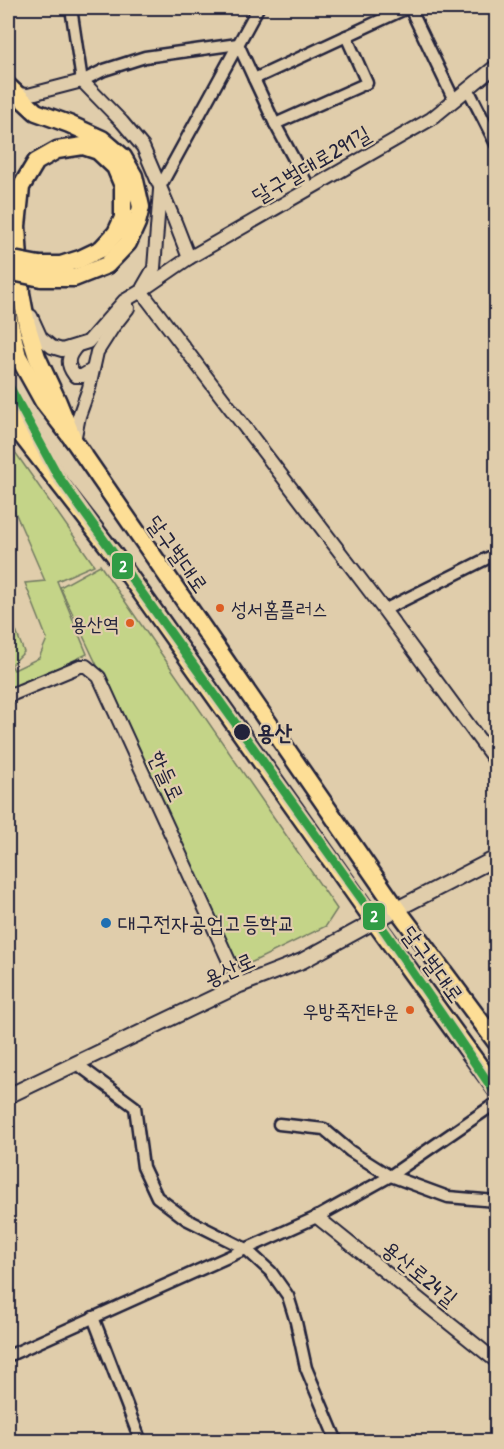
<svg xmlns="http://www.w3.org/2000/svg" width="504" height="1449" viewBox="0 0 504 1449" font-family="'Patrick Hand','Poor Story',sans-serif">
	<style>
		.green { fill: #c4d488; stroke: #737b62; stroke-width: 1.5 }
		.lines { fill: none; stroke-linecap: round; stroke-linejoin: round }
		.minor-casing { stroke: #22223b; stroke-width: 15 }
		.tertiary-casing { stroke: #22223b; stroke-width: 16 }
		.secondary-casing { stroke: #22223b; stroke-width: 18 }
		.primary-casing { stroke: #22223b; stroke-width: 21 }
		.trunk-casing { stroke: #22223b; stroke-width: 21 }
		.minor { stroke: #e0cdab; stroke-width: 10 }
		.tertiary { stroke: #e0cdab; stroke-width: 12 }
		.secondary { stroke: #e0cdab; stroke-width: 14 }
		.primary { stroke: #fdde96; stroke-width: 16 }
		.trunk { stroke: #fdde96; stroke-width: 16 }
		.trunk-bridge-casing { stroke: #22223b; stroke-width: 21; stroke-linecap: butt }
		.trunk-bridge { stroke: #fdde96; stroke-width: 16 }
		.metro-1-casing { stroke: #e0cdab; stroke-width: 14 }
		.metro-1 { stroke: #319c45; stroke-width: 9 }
		.bus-dot { fill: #dd5e24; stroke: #e0cdab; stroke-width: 2 }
		.stop-dot { fill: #22223b; stroke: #e0cdab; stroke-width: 2 }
		.poi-dot { fill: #1f6fb2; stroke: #e0cdab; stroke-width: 2 }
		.labels { text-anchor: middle; stroke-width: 4.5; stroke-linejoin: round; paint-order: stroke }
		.bus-label { font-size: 20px; fill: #22223b; stroke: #e0cdab; text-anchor: end }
		.street-label { font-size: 22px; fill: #22223b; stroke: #e0cdab }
		.stop-label { font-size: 22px; font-weight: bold; fill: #22223b; stroke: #e0cdab; text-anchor: start }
		.poi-label { font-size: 22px; fill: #22223b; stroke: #e0cdab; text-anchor: start }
		.line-badge { stroke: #e0cdab; stroke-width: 2 }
		.badge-label { font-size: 16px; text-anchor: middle; font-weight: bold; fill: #fff }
	</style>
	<rect width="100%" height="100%" fill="#e0cdab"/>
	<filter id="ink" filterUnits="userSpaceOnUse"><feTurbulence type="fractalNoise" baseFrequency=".0167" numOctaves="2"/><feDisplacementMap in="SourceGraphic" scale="12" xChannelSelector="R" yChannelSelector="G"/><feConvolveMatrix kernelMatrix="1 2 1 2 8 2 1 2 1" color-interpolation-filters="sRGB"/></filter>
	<g filter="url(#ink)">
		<!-- green -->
		<g class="green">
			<path d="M8 442 94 565 57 581 87 654 8 692V610L24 652 11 665 14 670 39 658 47 639 25 583 45 581 8 496Z"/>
			<path d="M100 565 337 909 326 926 240 968 60 587Z"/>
		</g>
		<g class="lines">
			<defs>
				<g id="minor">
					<path d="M71 8 82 81 104 70 145 57 238 44 254 79 407 8"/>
					<path d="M410 8 454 100"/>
					<path d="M254 79 275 124 310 189"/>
					<path d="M468 89 496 144"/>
					<path d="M275 124 367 83 346 36"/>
					<path d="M160 187 258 8"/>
					<path d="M384 610 496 554"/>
					<path d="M77 1064 135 1107 143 1167 157 1197 186 1219 246 1249 271 1272 288 1296 296 1322 306 1368 337 1442"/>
					<path d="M279 1124 324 1129 350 1151 388 1175 448 1197 496 1201"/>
					<path d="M93 1317 141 1442"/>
					<path d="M8 1356 317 1217 387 1178 496 1103"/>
				</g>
				<g id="tertiary">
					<path d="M16 94 28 95 82 81 122 122 143 147 175 222 189 258"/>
					<path d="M143 287 154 268 160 190"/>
					<path d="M141 291 384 610 496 762"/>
					<path d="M31 316 41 338 52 347 62 350 88 342 124 301 141 291 189 258 431 119 496 66"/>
					<path d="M76 347C67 358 66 364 75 376H82L92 370"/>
					<path d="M74 441 79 416 89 388 97 352 113 327 128 308"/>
					<path d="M8 696 80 666H86L99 677 240 985"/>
					<path d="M317 1217 496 1361"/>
				</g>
				<path id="secondary" d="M8 1096 240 985 302 961 397 909 496 858"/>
				<g id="primary">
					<path d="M8 316 18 356 43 401 74 441 397 909 496 1042"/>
					<path d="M8 393 33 450 113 553 374 921 496 1089"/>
				</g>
				<g id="trunk">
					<path d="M8 86 36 112 69 124 102 139 123 157 134 176 141 207 137 223 128 243 107 265 74 278H41"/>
					<path d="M39 265H61L80 259 101 249 116 233 123 218V186L115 167 98 151 83 146 57 150 36 162 21 187 17 226 21 293 27 325 37 357 58 402 74 441"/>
					<path d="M8 418 33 450"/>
				</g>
			</defs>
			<!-- minor casing -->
			<use href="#minor" class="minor-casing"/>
			<!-- tertiary casing -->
			<use href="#tertiary" class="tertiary-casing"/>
			<!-- secondary casing -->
			<use href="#secondary" class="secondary-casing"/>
			<!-- primary casing -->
			<use href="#primary" class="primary-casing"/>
			<!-- trunk casing -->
			<use href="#trunk" class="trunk-casing"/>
			<!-- minor -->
			<use href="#minor" class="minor"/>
			<!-- tertiary -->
			<use href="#tertiary" class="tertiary"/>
			<!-- secondary -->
			<use href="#secondary" class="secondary"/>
			<!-- primary -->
			<use href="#primary" class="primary"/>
			<!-- trunk -->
			<use href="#trunk" class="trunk"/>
			<defs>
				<g id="trunk-bridge">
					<path d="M8 259 39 265"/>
					<path d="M8 271 41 278"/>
				</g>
			</defs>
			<!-- trunk-bridge casing -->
			<use href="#trunk-bridge" class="trunk-bridge-casing"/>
			<!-- trunk-bridge -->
			<use href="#trunk-bridge" class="trunk-bridge"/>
			<defs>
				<path id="metro-1" d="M8 384 58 476 386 933 496 1094"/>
			</defs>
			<!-- metro-1 casing -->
			<use href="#metro-1" class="metro-1-casing"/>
			<!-- metro-1 -->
			<use href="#metro-1" class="metro-1"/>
		</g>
	</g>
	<!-- markers -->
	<g class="bus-dot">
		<circle cx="220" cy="608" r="5"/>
		<circle cx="130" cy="623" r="5"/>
		<circle cx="410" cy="1010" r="5"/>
	</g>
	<circle class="stop-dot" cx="242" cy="732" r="9"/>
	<circle class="poi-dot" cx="106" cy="923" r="6"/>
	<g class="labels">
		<!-- bus labels -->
		<g class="bus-label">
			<text x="231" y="616" text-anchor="start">성서홈플러스</text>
			<text x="119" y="631">용산역</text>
			<text x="399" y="1018">우방죽전타운</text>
		</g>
		<!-- street labels -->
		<g class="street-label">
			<text transform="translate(311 164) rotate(-30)" y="8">달구벌대로291길</text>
			<text transform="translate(178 554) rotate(55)" y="8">달구벌대로</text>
			<text transform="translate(167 776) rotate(65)" y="8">한들로</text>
			<text transform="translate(433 964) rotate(54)" y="8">달구벌대로</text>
			<text transform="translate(229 969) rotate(-24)" y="8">용산로</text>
			<text transform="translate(420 1273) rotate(39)" y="8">용산로24길</text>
		</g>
		<!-- stop labels -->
		<g class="stop-label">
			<text x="257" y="740">용산</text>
		</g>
		<!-- poi labels -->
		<g class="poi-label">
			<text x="118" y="931">대구전자공업고등학교</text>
		</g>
	</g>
	<g class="line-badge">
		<rect x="111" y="552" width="23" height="28" rx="6" fill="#319c45"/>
		<rect x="362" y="902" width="24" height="29" rx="6" fill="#319c45"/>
	</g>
	<g class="badge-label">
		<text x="123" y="572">2</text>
		<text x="374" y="922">2</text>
	</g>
	<!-- margin -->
	<rect width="504" height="1449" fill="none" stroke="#e0cdab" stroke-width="30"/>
	<rect x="15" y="15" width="474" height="1419" fill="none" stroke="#22223b" stroke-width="2" filter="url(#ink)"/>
</svg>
